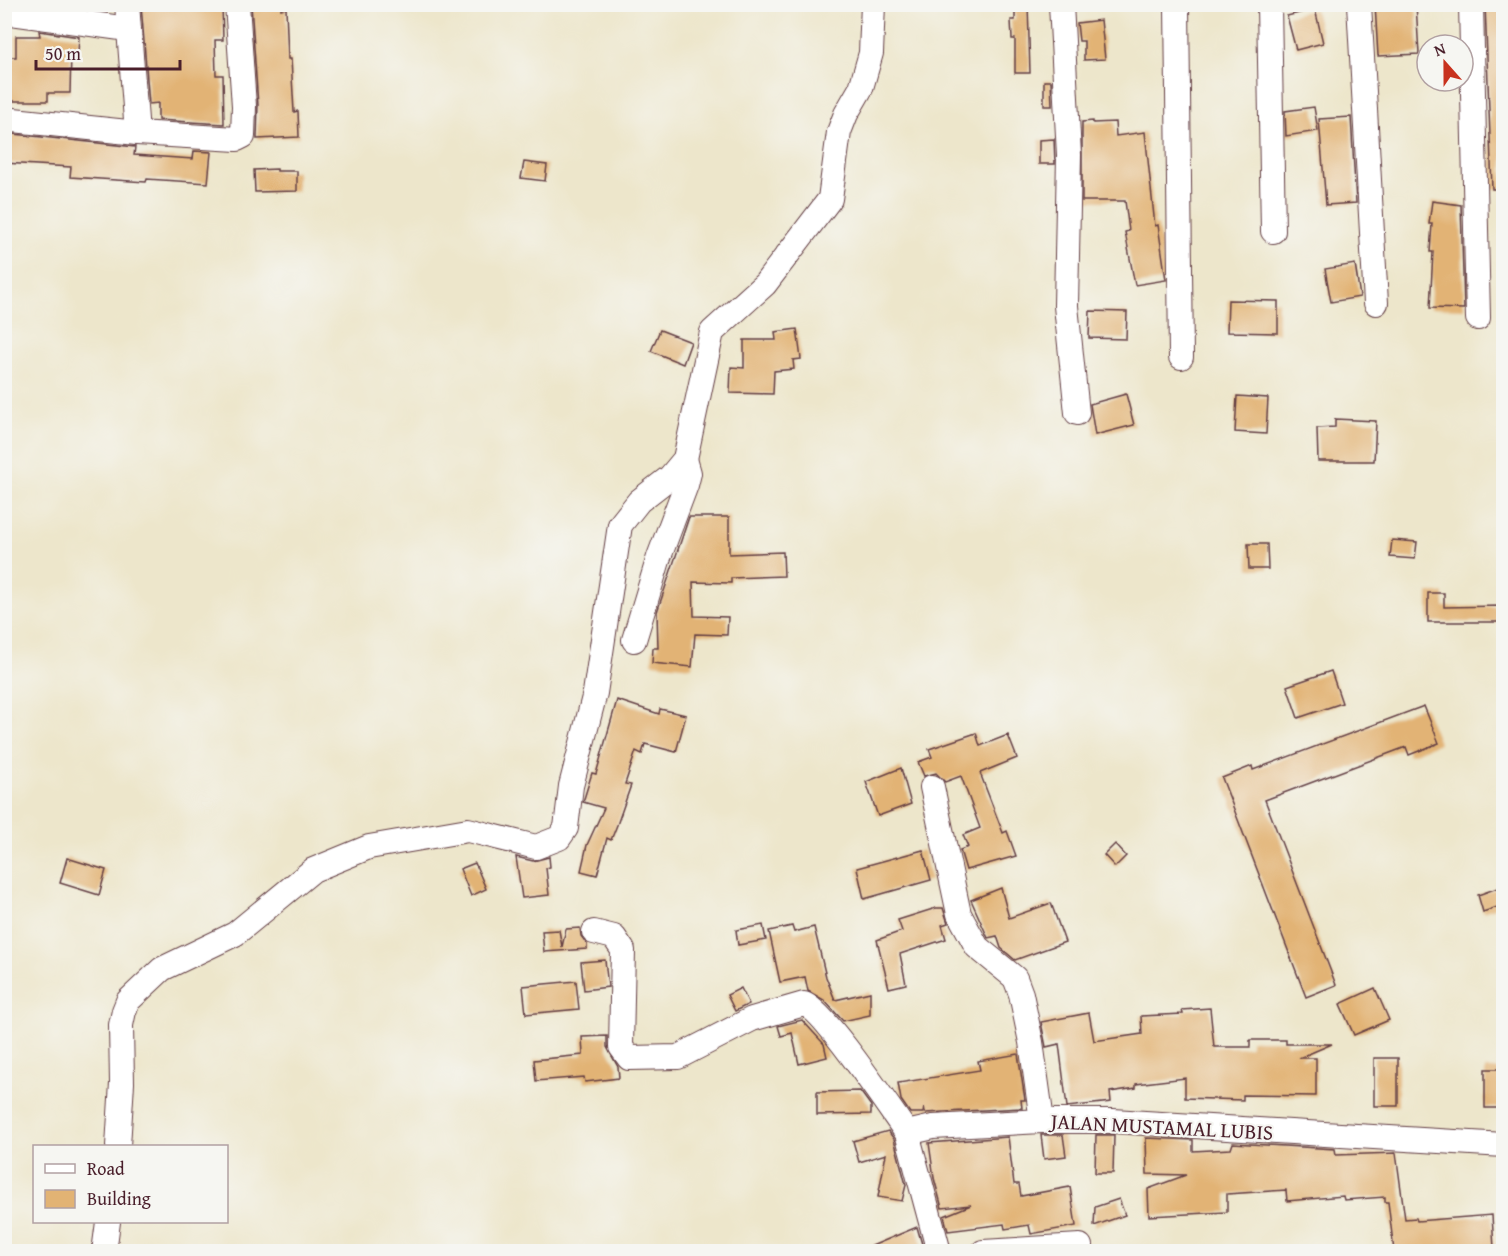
<svg xmlns="http://www.w3.org/2000/svg" width="1508" height="1256" viewBox="0 0 1508 1256" font-family="'Gentium Book Plus',serif">
	<style>
		.building { fill: #e2b374 }
		.lines { fill: none; stroke-linecap: round; stroke-linejoin: round }
		.minor-casing { stroke: #623d43; stroke-width: 26 }
		.minor { stroke: #fff; stroke-width: 24 }
		.labels { text-anchor: middle; stroke-width: 4.5; stroke-linejoin: round; paint-order: stroke }
		.street-label { font-size: 21px; fill: #4a1f2b; stroke: #f6f6f2 }
	</style>
	<rect width="100%" height="100%" fill="#f6f6f2"/>
	<filter id="ink" filterUnits="userSpaceOnUse"><feTurbulence type="fractalNoise" baseFrequency=".0167" numOctaves="2"/><feDisplacementMap in="SourceGraphic" scale="12" xChannelSelector="R" yChannelSelector="G"/><feConvolveMatrix kernelMatrix="1 2 1 2 8 2 1 2 1" color-interpolation-filters="sRGB"/></filter>
	<filter id="wash" filterUnits="userSpaceOnUse"><feTurbulence type="fractalNoise" baseFrequency=".008" numOctaves="4" result="noise"/><feDisplacementMap in="SourceGraphic" scale="24" xChannelSelector="R" yChannelSelector="G"/><feGaussianBlur stdDeviation="1.35" result="paint"/><feColorMatrix in="noise" values="0 0 0 0 0 0 0 0 0 0 0 0 0 0 0 0 0 1.4 0 .05"/><feComposite in="paint" operator="in"/></filter>
	<g filter="url(#wash)">
		<rect width="100%" height="100%" fill="#ede6cb"/>
		<g id="blocks">
			<!-- building -->
			<g class="building">
				<path d="M141 4H222L223 40H215L216 75H223L224 124 158 120V103L149 104Z"/>
				<path d="M251 4H281V9L286 8 288 59H291L294 112 298 111 299 137 257 139 258 105Z"/>
				<path d="M1015 4H1028L1030 73H1015V39H1012L1011 20H1015Z"/>
				<path d="M1375 4H1416L1419 54 1378 56Z"/>
				<path d="M1485 4H1503V189H1492Z"/>
				<path d="M1315 9 1323 43 1296 50 1287 16Z"/>
				<path d="M1101 20 1105 59 1084 60V41H1079L1077 23Z"/>
				<path d="M39 31 79 37 78 53H71L70 93H48V101H4V57H16V36H40Z"/>
				<path d="M1044 81H1051L1052 106H1044Z"/>
				<path d="M1314 107 1318 131 1286 136 1285 111Z"/>
				<path d="M1351 117 1356 203 1326 205 1319 119Z"/>
				<path d="M1093 121V123L1115 122 1116 136 1145 132 1155 226 1158 225 1166 280 1135 285 1125 232 1129 231 1125 201H1082V122Z"/>
				<path d="M4 133 135 147 134 155 193 159 194 151 211 152 208 183 147 179 146 182 70 177 71 167 4 163Z"/>
				<path d="M1054 139 1055 164H1039V140Z"/>
				<path d="M524 162 547 165 545 181 521 178Z"/>
				<path d="M277 169V171H297V191L255 192 254 170Z"/>
				<path d="M1432 201 1461 205 1464 309 1430 308 1433 252H1430L1432 224H1429Z"/>
				<path d="M1355 264 1360 297 1331 302 1325 269Z"/>
				<path d="M1228 300 1278 301V333L1227 332Z"/>
				<path d="M1090 311 1127 312 1126 339 1089 338Z"/>
				<path d="M797 329 801 359 793 360 794 369 774 371 773 394 730 393 731 367 744 368V340H776L775 332Z"/>
				<path d="M660 330 691 342 683 364 651 351Z"/>
				<path d="M1126 394 1134 425 1095 435 1090 404Z"/>
				<path d="M1237 396 1268 398 1266 434 1235 432Z"/>
				<path d="M1335 419 1376 421 1374 461H1318L1317 428 1335 427Z"/>
				<path d="M689 517H729V554L783 552 784 576 731 578V583L693 582 694 616 728 617 727 635 695 634 692 667 652 663 653 648H658L657 612Z"/>
				<path d="M1392 540 1417 542 1415 559 1390 557Z"/>
				<path d="M1248 544H1267L1268 569H1249Z"/>
				<path d="M1428 593H1444V607L1503 606V622H1428Z"/>
				<path d="M1331 671 1342 703 1298 718 1287 686Z"/>
				<path d="M617 700 659 714 660 709 686 715 676 752 645 744 642 754 636 751 625 784 631 785 617 825 611 840 607 838 597 875 581 871 587 845 604 808 583 802 592 773 596 774Z"/>
				<path d="M1424 706 1439 743 1409 755 1406 747 1265 800 1336 985 1306 997 1222 778 1252 766 1253 770Z"/>
				<path d="M976 733 980 746 1008 735 1017 758 980 773 1003 833 1007 831 1016 856 966 870 960 850 968 847 963 835 980 828 961 776 945 782 936 773 924 776 918 762 932 757 929 749Z"/>
				<path d="M901 768 911 804 878 816 866 782Z"/>
				<path d="M1115 844 1126 856 1115 867 1104 855Z"/>
				<path d="M923 850 931 880 864 899 857 868Z"/>
				<path d="M516 857 533 861 549 857 550 867 546 868 549 895 522 898Z"/>
				<path d="M67 858 106 870 99 895 60 883Z"/>
				<path d="M475 863 486 889 471 896 460 869Z"/>
				<path d="M1503 886V905L1483 912 1478 895Z"/>
				<path d="M1001 888 1009 918 1051 903 1065 942 1015 960 1001 948 997 936 988 938 971 900Z"/>
				<path d="M936 908H943L948 923 942 925 946 939 900 954 906 984 889 988 877 940 902 931 898 920Z"/>
				<path d="M763 925 766 940 738 945 736 930Z"/>
				<path d="M792 926 794 932 814 927 826 977 835 1000 870 992V1015L843 1021 824 1000 808 991 805 977 780 982 769 931Z"/>
				<path d="M580 928 581 936 587 944V949L544 952 542 931 559 930 562 947 566 929Z"/>
				<path d="M605 960 608 987 584 990 581 962Z"/>
				<path d="M576 981 579 1009 526 1014 523 986Z"/>
				<path d="M741 988 749 1004 735 1011 727 995Z"/>
				<path d="M1375 988 1389 1020 1354 1035 1340 1004Z"/>
				<path d="M1210 1008 1214 1047H1250V1040H1286V1044H1332L1299 1058H1316V1096L1243 1095V1100L1185 1098V1078L1136 1084V1088L1110 1092 1111 1102 1067 1107 1059 1044 1046 1047 1041 1022 1089 1013 1094 1041 1142 1034 1141 1016 1183 1014 1182 1010Z"/>
				<path d="M802 1020 824 1044 827 1057 799 1064 792 1033 781 1036 778 1026Z"/>
				<path d="M607 1036V1047L618 1067 619 1078 585 1082 584 1077 536 1081 534 1060 583 1055 582 1037Z"/>
				<path d="M1018 1054 1025 1100H1021L1022 1108 925 1113 924 1107 923 1113H910L901 1100 898 1083 980 1070 978 1061Z"/>
				<rect x="1374" y="1058" width="24" height="48"/>
				<rect x="1485" y="1069" width="18" height="39"/>
				<path d="M860 1091 871 1106V1114L817 1115V1092Z"/>
				<path d="M888 1131 894 1139 906 1185 902 1201 878 1197 886 1154 859 1162 853 1141Z"/>
				<path d="M1041 1135H1063L1066 1156 1044 1159Z"/>
				<path d="M1096 1135H1114L1113 1173H1095Z"/>
				<path d="M1008 1137 1014 1184H1019L1021 1196 1070 1187 1076 1226 1031 1234 1029 1225 1005 1229 1004 1224 948 1231 944 1216 971 1205 942 1208 934 1178 929 1143Z"/>
				<path d="M1146 1138 1193 1140V1151L1231 1149 1233 1143 1335 1149 1336 1155 1396 1153 1405 1219 1416 1218 1417 1221 1492 1215 1494 1249 1394 1251 1388 1202H1385V1197L1344 1200 1343 1196 1287 1201 1286 1190 1227 1194V1212L1149 1216 1148 1189 1186 1175 1147 1174Z"/>
				<path d="M1119 1199 1125 1215 1094 1226 1095 1207Z"/>
				<path d="M917 1227 924 1251H860L905 1232Z"/>
			</g>
		</g>
	</g>
	<g filter="url(#ink)">
		<use href="#blocks" fill-opacity="0" stroke="#623d43" stroke-width="1.5"/>
		<g class="lines">
			<defs>
				<g id="minor">
					<path d="M127 4 137 133"/>
					<path d="M1061 4 1069 155 1066 306 1077 413"/>
					<path d="M1177 4 1181 357"/>
					<path d="M1269 4 1273 231"/>
					<path d="M1359 4 1376 303"/>
					<path d="M1471 4 1478 318"/>
					<path d="M4 12 128 29"/>
					<path d="M4 119 137 133 237 139 243 136 244 106 237 4"/>
					<path d="M634 640 659 557 686 485 689 473 685 459"/>
					<path d="M932 787 959 914 977 947 1015 978 1021 994 1031 1042 1042 1121"/>
					<path d="M594 932 614 937 623 950 621 1047 629 1058 678 1057 752 1019 804 1004C824 1010 891 1111 907 1133"/>
					<path d="M118 1146 122 1083 121 1025 124 1011 128 1001 162 969 235 934 313 870 369 847 468 830 536 847 559 838 566 828 571 786 595 693 620 525 639 501 670 477 685 459 712 332 765 284 830 199 839 132 846 114 861 88 871 53 873 4"/>
					<path d="M104 1252 108 1222"/>
					<path d="M939 1252 907 1133 933 1127 1042 1121H1113L1504 1145"/>
					<path d="M983 1252 1080 1246"/>
				</g>
			</defs>
			<!-- minor casing -->
			<use href="#minor" class="minor-casing"/>
			<!-- minor -->
			<use href="#minor" class="minor"/>
		</g>
	</g>
	<g class="labels">
		<!-- street labels -->
		<g class="street-label">
			<text transform="translate(1162 1127) rotate(3)" y="7">JALAN MUSTAMAL LUBIS</text>
		</g>
	</g>
	<!-- margin -->
	<rect width="1508" height="1256" fill="none" stroke="#f6f6f2" stroke-width="24"/>
	<!-- legend -->
	<rect x="33" y="1145" width="195" height="78" fill="#f6f6f2" stroke="#b1a0a2" stroke-width="1.5"/>
	<rect x="45" y="1164" width="30" height="9" fill="#ffffff" stroke="#b1a0a2" stroke-width="1.5"/>
	<text x="87" y="1175" font-size="18" fill="#4a1f2b">Road</text>
	<rect x="45" y="1190" width="30" height="18" fill="#e2b374" stroke="#b1a0a2" stroke-width="1.5"/>
	<text x="87" y="1205" font-size="18" fill="#4a1f2b">Building</text>
	<!-- north arrow -->
	<g transform="translate(1445 63) rotate(339)"><circle r="28" fill="#f6f6f2" stroke="#b1a0a2" stroke-width="1.5"/>
	<path d="M0-4.5L10 22L0 15L-10 22Z" fill="#c8321e"/>
	<text y="-9" font-size="16" font-weight="bold" text-anchor="middle" fill="#4a1f2b">N</text>
	</g>
	<!-- scale -->
	<path d="M36 60v9h144v-9" fill="none" stroke="#4a1f2b" stroke-width="3"/>
	<text x="45" y="60" font-size="18" fill="#4a1f2b" stroke="#f6f6f2" stroke-width="4.5" paint-order="stroke">50 m</text>
</svg>
